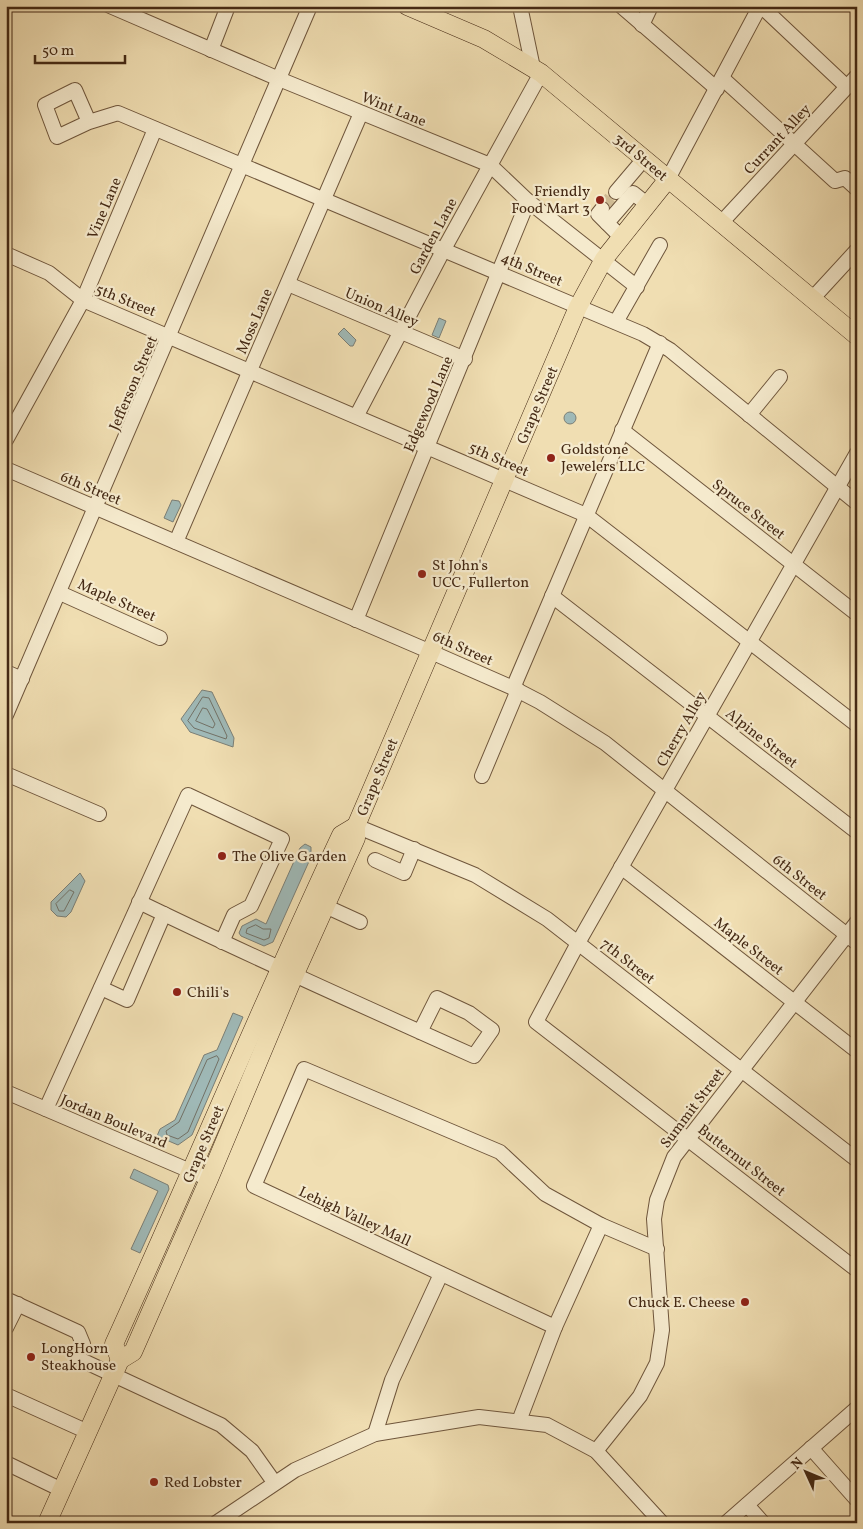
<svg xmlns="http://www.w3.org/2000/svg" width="863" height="1529" viewBox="0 0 863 1529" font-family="Vollkorn,serif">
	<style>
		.water { fill: #9fb9b7; stroke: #7b7f76 }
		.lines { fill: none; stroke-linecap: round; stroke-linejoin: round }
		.shore { stroke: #727166; stroke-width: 1 }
		.minor-tunnel { stroke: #ceba92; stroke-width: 14; stroke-dasharray: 14 7; stroke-linecap: butt }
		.minor-casing { stroke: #6f563c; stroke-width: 16 }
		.major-casing { stroke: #442914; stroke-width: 19 }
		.minor { stroke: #f5eacd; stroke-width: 14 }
		.major { stroke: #f0deb2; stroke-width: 18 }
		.poi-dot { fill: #8f2418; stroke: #f5eacd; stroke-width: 2 }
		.labels { text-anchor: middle; stroke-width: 4.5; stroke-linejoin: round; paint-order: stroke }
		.street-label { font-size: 15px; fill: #442914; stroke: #f5eacd }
		.poi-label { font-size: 15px; fill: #442914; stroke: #f5eacd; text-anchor: start }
	</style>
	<rect width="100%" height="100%" fill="#f0deb2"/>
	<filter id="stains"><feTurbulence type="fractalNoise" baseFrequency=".004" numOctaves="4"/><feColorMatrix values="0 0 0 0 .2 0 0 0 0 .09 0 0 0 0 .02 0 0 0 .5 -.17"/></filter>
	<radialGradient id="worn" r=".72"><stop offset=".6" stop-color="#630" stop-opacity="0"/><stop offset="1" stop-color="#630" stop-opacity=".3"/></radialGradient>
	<!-- water -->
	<g class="water">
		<path d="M439 318 446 321 439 338 432 335Z"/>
		<path d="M344 328 356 340 353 346H350L338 334Z"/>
		<circle cx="570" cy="418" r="6"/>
		<path d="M172 500 179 501 181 505 173 522 164 518Z"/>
		<path d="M202 690 212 692 234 738 233 747 190 732 181 719Z"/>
		<path d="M305 844 311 847V857L273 942 264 946 241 936 239 933 242 926 256 919 266 924 300 848Z"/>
		<path d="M80 873 85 881 71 912 66 917 57 916 51 910V902Z"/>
		<path d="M233 1013 243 1017 192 1135 178 1145 157 1136 160 1129 175 1120 204 1055 217 1050Z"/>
		<path d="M134 1169 168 1185 169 1189 140 1253 131 1249 158 1191 130 1178Z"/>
	</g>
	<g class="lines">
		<!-- shore -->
		<g class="shore">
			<path d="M203 697 209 698 227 736 226 739 194 728 188 721Z"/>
			<path d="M203 708 207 709 215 724 213 728 196 721Z"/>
			<path d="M70 890 74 892 64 911H59L56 904Z"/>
			<path d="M256 925 263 929H271L269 938 264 940 246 933 247 929Z"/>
			<path d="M217 1056 219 1059 188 1132 178 1139 167 1135 166 1131 179 1122 207 1060Z"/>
		</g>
		<!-- minor-tunnel -->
		<path class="minor-tunnel" d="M602 209 616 192"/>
		<defs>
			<g id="minor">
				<path d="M110 6 279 79 490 165 528 201 637 287"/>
				<path d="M520 6 533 68"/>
				<path d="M621 6 717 89"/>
				<path d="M761 6 847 87"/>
				<path d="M642 25 651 6"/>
				<path d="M211 50 228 6"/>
				<path d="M722 78 835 181 845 178 857 189"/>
				<path d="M89 122 75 90 45 105 57 137 89 122 118 113 643 334 670 350 857 503"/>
				<path d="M668 179 760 6"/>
				<path d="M616 192 644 159"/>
				<path d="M602 209 598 214 607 223"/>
				<path d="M721 223 857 76"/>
				<path d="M621 237 607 223 633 193 648 205"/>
				<path d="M6 254 49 273 83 300 586 515 857 725"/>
				<path d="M288 284 465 359"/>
				<path d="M812 299 857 250"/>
				<path d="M616 322 660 245"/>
				<path d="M357 415 444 249 541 73"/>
				<path d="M749 415 780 377"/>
				<path d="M622 430 857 614"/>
				<path d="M6 440 83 300 155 129"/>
				<path d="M857 453 578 943 536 1022 857 1270"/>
				<path d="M6 469 431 652 513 688 540 702 605 743 857 943"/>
				<path d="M176 542 361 113"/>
				<path d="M60 593 160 638"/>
				<path d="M552 596 857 832"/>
				<path d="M356 620 528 201"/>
				<path d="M6 672 22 679"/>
				<path d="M513 688 660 343"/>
				<path d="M6 715 310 6"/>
				<path d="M6 774 99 814"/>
				<path d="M482 776 518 690"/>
				<path d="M356 826 475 875 547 919 857 1160"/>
				<path d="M375 860 404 873 414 849"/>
				<path d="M621 867 857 1051"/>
				<path d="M139 902C250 956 362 1006 474 1056L492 1030 469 1013 437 998 420 1032"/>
				<path d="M325 906 360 922"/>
				<path d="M101 988 127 1000 164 914"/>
				<path d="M6 1092 209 1179"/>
				<path d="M46 1109 188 795 282 839 251 906 234 915 222 942"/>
				<path d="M6 1299 78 1332 83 1344 77 1358 221 1425 252 1451 274 1482"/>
				<path d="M555 1327 254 1186 304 1069 500 1152 545 1194 601 1225"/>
				<path d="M6 1328 18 1304"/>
				<path d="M6 1395 88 1432"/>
				<path d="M519 1421 555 1327 601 1225 657 1249"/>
				<path d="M375 1434 392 1380 441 1274"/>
				<path d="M811 1448 857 1500"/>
				<path d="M596 1451 640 1396 657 1363 662 1330 654 1219 657 1200 674 1157 857 922"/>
				<path d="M6 1463 62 1490"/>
				<path d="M747 1505 763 1523"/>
				<path d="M216 1523 295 1470 375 1434 479 1417 547 1425 596 1451 662 1523"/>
				<path d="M726 1523 857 1408"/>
			</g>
			<g id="major">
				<path d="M407 6 484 39 541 73 857 336"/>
				<path d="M120 1360 114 1344C191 1175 262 1003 341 835L356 826"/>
				<path d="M47 1523 120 1360 133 1352 209 1179 294 976 356 838V826L578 307 604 259 668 179"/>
			</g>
		</defs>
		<!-- minor casing -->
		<use href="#minor" class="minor-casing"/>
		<!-- major casing -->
		<use href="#major" class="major-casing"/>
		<!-- minor -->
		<use href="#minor" class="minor"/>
		<!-- major -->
		<use href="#major" class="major"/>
	</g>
	<!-- markers -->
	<g class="poi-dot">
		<circle cx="600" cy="200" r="5"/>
		<circle cx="551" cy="458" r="5"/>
		<circle cx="422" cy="574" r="5"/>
		<circle cx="222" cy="856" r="5"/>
		<circle cx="177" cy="992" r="5"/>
		<circle cx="745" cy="1302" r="5"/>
		<circle cx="31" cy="1357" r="5"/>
		<circle cx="154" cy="1482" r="5"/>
	</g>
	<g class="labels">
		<!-- street labels -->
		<g class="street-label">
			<text transform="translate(394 109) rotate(22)" y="5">Wint Lane</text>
			<text transform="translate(777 139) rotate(-47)" y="5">Currant Alley</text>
			<text transform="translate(641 157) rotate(40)" y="5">3rd Street</text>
			<text transform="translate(104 208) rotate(-67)" y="5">Vine Lane</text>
			<text transform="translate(433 236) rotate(-62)" y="5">Garden Lane</text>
			<text transform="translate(532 269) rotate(23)" y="5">4th Street</text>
			<text transform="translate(126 300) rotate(22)" y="5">5th Street</text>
			<text transform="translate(382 307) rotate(23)" y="5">Union Alley</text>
			<text transform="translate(254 321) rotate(-67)" y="5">Moss Lane</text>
			<text transform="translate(133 383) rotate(-67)" y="5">Jefferson Street</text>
			<text transform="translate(428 404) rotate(-67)" y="5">Edgewood Lane</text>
			<text transform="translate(537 405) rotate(-67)" y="5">Grape Street</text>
			<text transform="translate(499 459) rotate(24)" y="5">5th Street</text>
			<text transform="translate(91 488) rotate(23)" y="5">6th Street</text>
			<text transform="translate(749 509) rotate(38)" y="5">Spruce Street</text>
			<text transform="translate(117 600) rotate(24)" y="5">Maple Street</text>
			<text transform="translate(463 648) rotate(24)" y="5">6th Street</text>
			<text transform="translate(681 729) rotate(-60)" y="5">Cherry Alley</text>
			<text transform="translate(762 738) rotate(38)" y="5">Alpine Street</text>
			<text transform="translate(377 777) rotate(-67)" y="5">Grape Street</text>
			<text transform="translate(800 877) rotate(38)" y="5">6th Street</text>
			<text transform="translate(749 946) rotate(38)" y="5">Maple Street</text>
			<text transform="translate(628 961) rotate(38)" y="5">7th Street</text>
			<text transform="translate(692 1108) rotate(-53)" y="5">Summit Street</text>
			<text transform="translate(114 1121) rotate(23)" y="5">Jordan Boulevard</text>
			<text transform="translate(203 1144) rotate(-67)" y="5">Grape Street</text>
			<text transform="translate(742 1160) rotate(38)" y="5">Butternut Street</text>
			<text transform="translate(355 1216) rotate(25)" y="5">Lehigh Valley Mall</text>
		</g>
		<!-- poi labels -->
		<g class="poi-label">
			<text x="590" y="196" text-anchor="end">Friendly<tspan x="590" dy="17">Food Mart 3</tspan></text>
			<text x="561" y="454">Goldstone<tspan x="561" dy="17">Jewelers LLC</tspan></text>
			<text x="432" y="570">St John's<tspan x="432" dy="17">UCC, Fullerton</tspan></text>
			<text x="232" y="861">The Olive Garden</text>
			<text x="187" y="997">Chili's</text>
			<text x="735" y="1307" text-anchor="end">Chuck E. Cheese</text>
			<text x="41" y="1353">LongHorn<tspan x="41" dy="17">Steakhouse</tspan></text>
			<text x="164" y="1487">Red Lobster</text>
		</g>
	</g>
	<!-- margin -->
	<rect width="863" height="1529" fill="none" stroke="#f0deb2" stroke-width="25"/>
	<rect x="8" y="8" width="848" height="1514" fill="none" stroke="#442914" stroke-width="2.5"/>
	<rect x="12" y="12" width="838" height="1504" fill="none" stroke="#442914"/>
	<!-- north arrow -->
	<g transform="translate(806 1472) rotate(314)" stroke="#f5eacd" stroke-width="4" paint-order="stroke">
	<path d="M0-4L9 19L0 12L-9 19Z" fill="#442914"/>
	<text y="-8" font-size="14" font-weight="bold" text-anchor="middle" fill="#442914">N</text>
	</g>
	<!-- scale -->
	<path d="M35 55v8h90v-8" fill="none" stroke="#442914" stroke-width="2.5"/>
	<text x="42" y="55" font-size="15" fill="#442914" stroke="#f5eacd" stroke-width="4" paint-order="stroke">50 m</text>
	<rect width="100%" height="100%" filter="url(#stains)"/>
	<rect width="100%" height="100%" fill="url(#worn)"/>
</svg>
